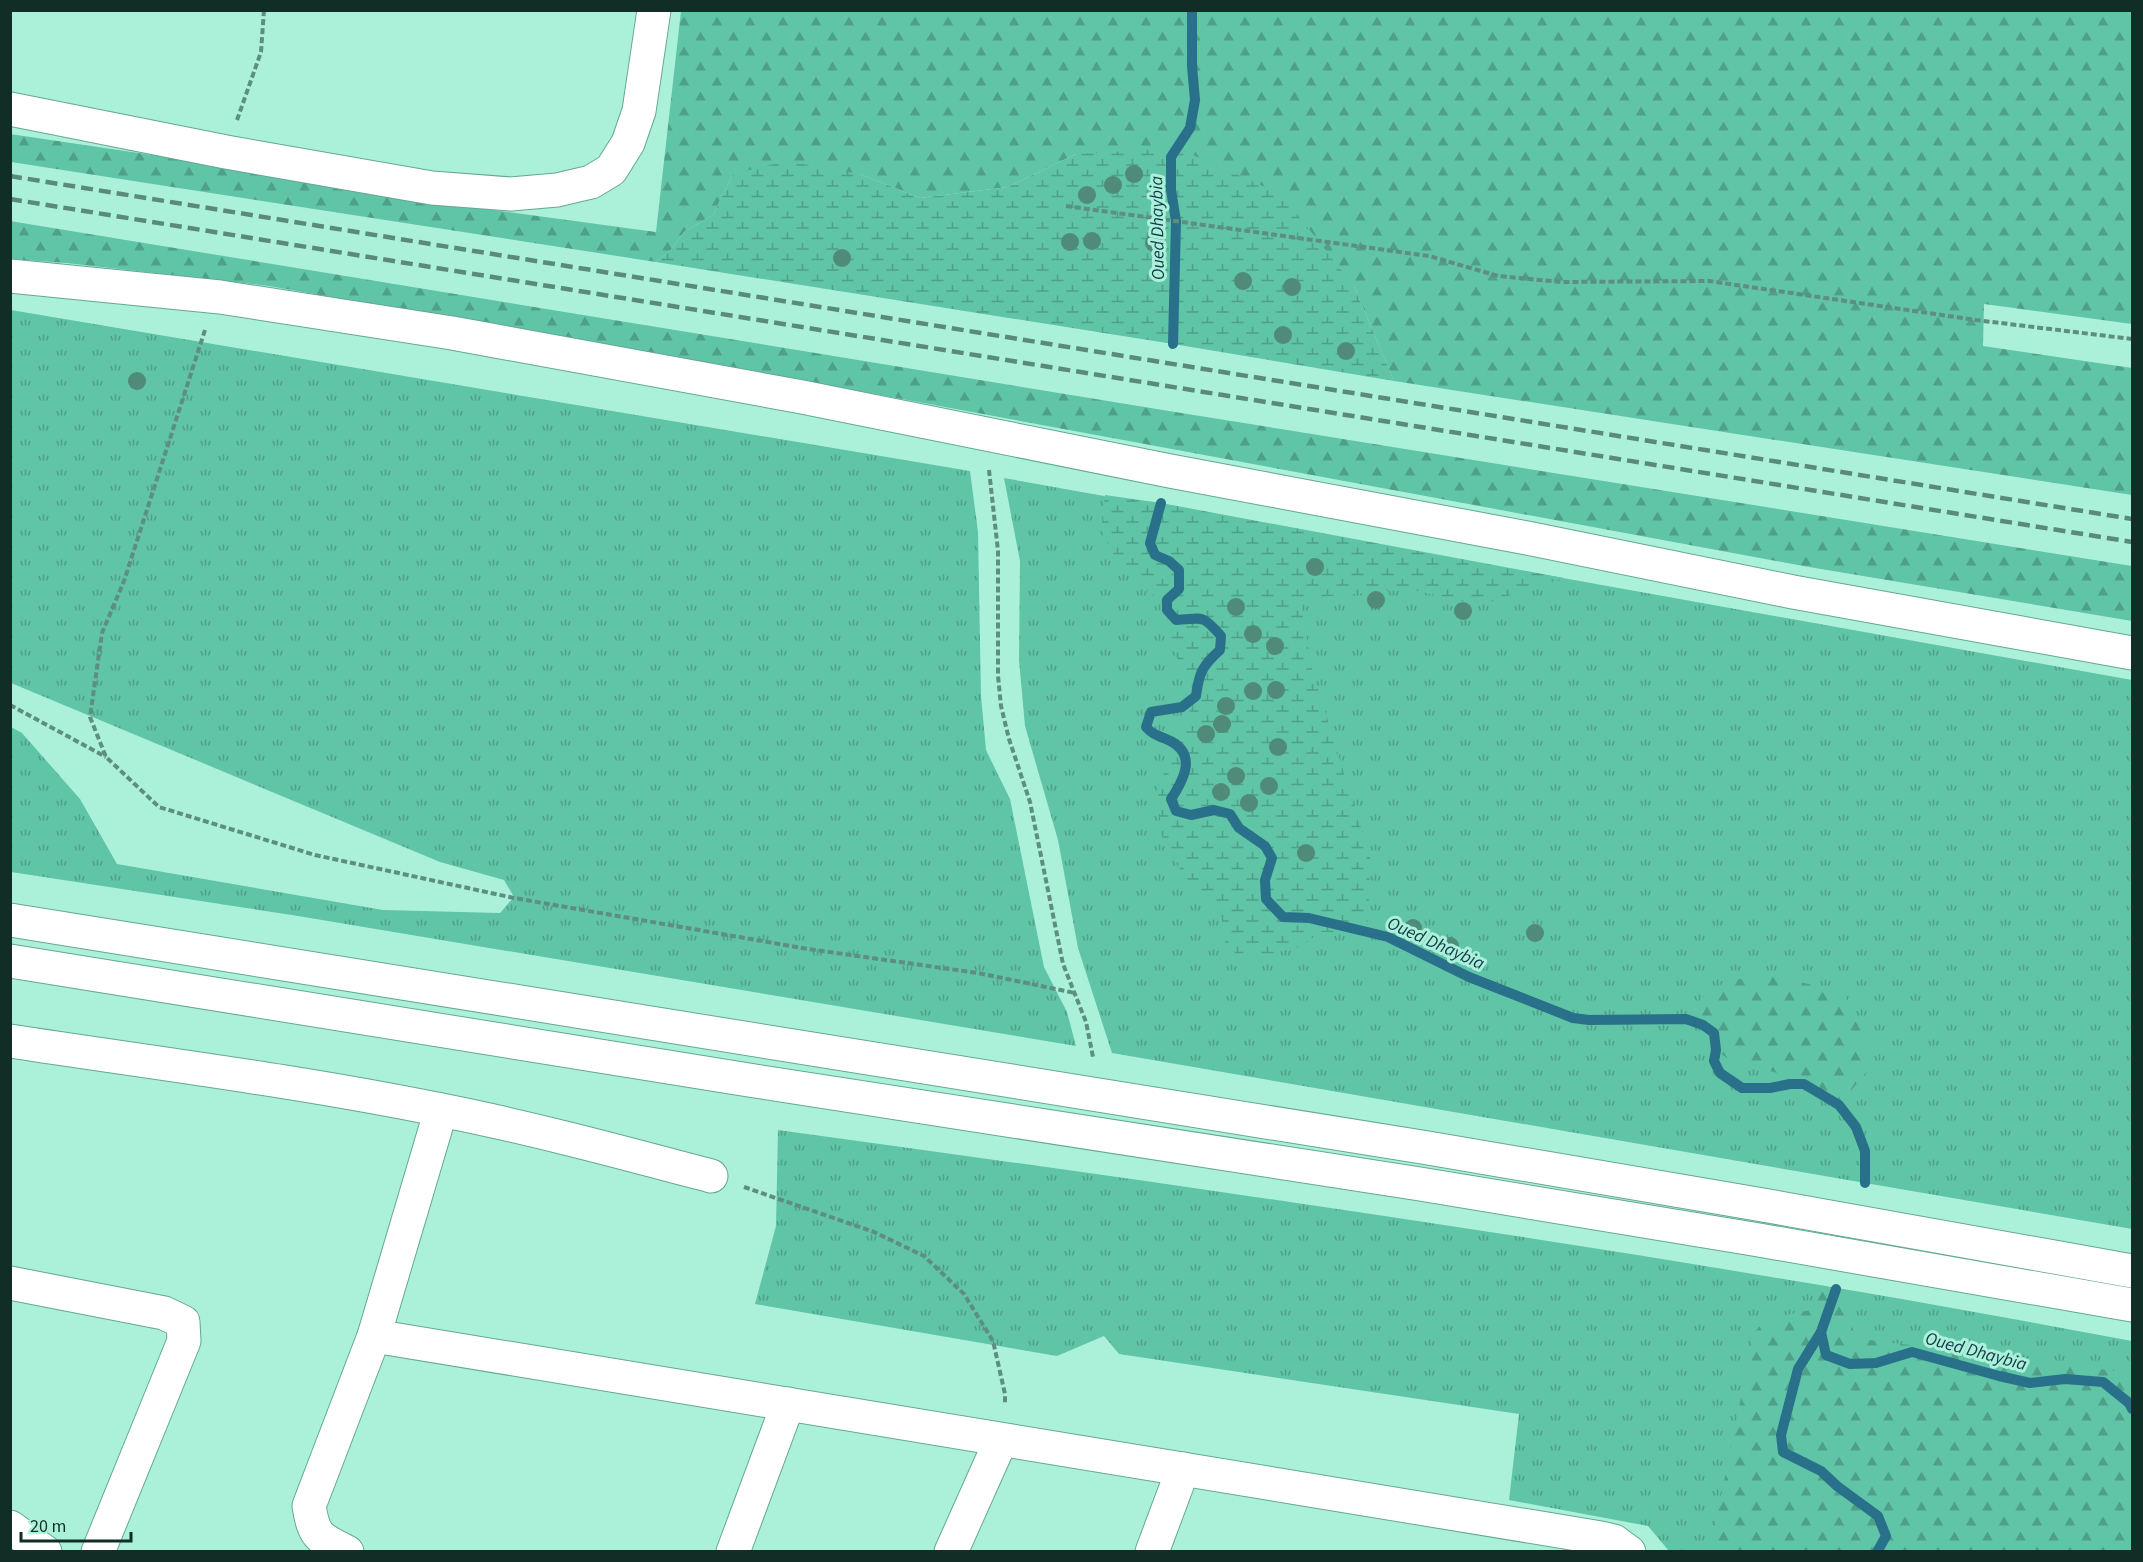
<svg xmlns="http://www.w3.org/2000/svg" width="2143" height="1562" viewBox="0 0 2143 1562" font-family="'Source Sans 3',sans-serif">
	<style>
		.grass { fill: url(#grass-tufts) }
		.forest { fill: url(#forest-firs) }
		.wetland { fill: url(#wetland-marsh) }
		.lines { fill: none; stroke-linecap: round; stroke-linejoin: round }
		.stream { stroke: #29708a; stroke-width: 10 }
		.street-casing { stroke: #64a893; stroke-width: 35 }
		.secondary-casing { stroke: #64a893; stroke-width: 35 }
		.path { stroke: #5d8e7f; stroke-width: 4; stroke-dasharray: 6 3; stroke-linecap: butt }
		.street { stroke: #fff; stroke-width: 33 }
		.secondary { stroke: #fff; stroke-width: 33 }
		.rail { stroke: #5a8a7b; stroke-width: 4.5; stroke-dasharray: 12 6; stroke-linecap: butt }
		.tree { fill: #508a79 }
		.labels { text-anchor: middle; stroke-width: 6; stroke-linejoin: round; paint-order: stroke }
		.water-label { font-size: 18px; font-style: italic; fill: #12384a; stroke: #abf1da }
	</style>
	<defs>
		<pattern id="grass-tufts" width="24" height="20" patternUnits="userSpaceOnUse" patternTransform="scale(1.5)"><rect width="24" height="20" fill="#60c4a7"/><path d="M3 7l-1-3M5 7V3M7 7l1-3M15 17l-1-3M17 17v-4M19 17l1-3" fill="none" stroke="#4ea088"/></pattern>
		<pattern id="forest-firs" width="22" height="20" patternUnits="userSpaceOnUse" patternTransform="scale(1.5)"><rect width="22" height="20" fill="#60c4a7"/><path d="M5 1l3.5 6h-7zM16 11l3.5 6h-7z" fill="#4ea088"/></pattern>
		<pattern id="wetland-marsh" width="20" height="14" patternUnits="userSpaceOnUse" patternTransform="scale(1.5)"><rect width="20" height="14" fill="#60c4a7"/><path d="M1 5h8M5 5V1M11 12h8M15 12V8" fill="none" stroke="#4ea088"/></pattern>
	</defs>
	<rect width="100%" height="100%" fill="#abf1da"/>
	<!-- grass -->
	<g class="grass">
		<path d="M11 310 970 471 978 532 981 696 986 750 1010 799 1044 967 1067 1012 1076 1046 298 916 11 872V727L22 733 80 799 117 864 383 910 500 913 514 897 504 880 440 862 11 683Z"/>
		<path d="M1004 478 2132 680V1229L1112 1053 1078 948 1058 840 1025 726 1019 660 1020 561Z"/>
		<path d="M778 1130C1231 1192 1683 1256 2132 1341V1551H1669L1648 1526 1509 1500 1519 1414 1119 1354 1104 1336 1057 1356 755 1304 776 1226Z"/>
	</g>
	<!-- forest -->
	<g class="forest">
		<path d="M681 11H2132V324L1984 304 1983 346 2132 368V495L1394 381 1354 286 1076 154 1008 187 920 198 860 174H733L713 215 684 232 671 250 656 262 11 162 10 134 220 165 428 201 656 232Z"/>
		<path d="M10 221 1175 412 2132 566V621L1803 566 767 374 269 286 66 263 11 259Z"/>
		<path d="M1769 975 1843 992 1867 1039 1868 1070 1839 1105 1804 1084 1774 1072 1731 1061 1716 1050 1714 1033 1703 1025 1686 1019 1703 997 1726 981Z"/>
		<path d="M1824 1287 1848 1291 1854 1338 2132 1373V1551H1712L1711 1546 1754 1333 1765 1320 1810 1310Z"/>
	</g>
	<!-- wetland -->
	<g class="wetland">
		<path d="M1177 148 1281 194 1354 286 1394 381 1173 344 656 262 671 250 684 232 713 215 733 174 786 161 860 174 920 198 1008 187 1076 154Z"/>
		<path d="M1105 495 1161 503 1564 578 1480 605 1408 589 1300 599 1312 669 1371 861 1367 932H1321L1300 947 1256 957H1241L1226 947 1220 909 1184 876 1161 834 1158 787 1196 696 1172 648 1167 610 1115 557 1101 530Z"/>
	</g>
	<g class="lines">
		<!-- stream -->
		<g class="stream">
			<path d="M1173 344 1176 221 1171 190V157L1190 128 1195 100 1192 66V10"/>
			<path d="M1161 503 1150 543 1155 555 1169 561 1179 570V589L1167 600V610L1176 620C1203 619 1201 613 1221 636L1220 650C1202 666 1199 673 1196 696L1182 707 1151 712 1146 727C1153 735 1157 735 1166 739 1198 752 1185 778 1171 799L1176 811 1191 815 1214 810 1230 814 1239 828 1265 846 1272 858 1265 880 1266 899 1283 917 1309 918 1388 937 1469 977 1573 1018 1589 1020 1686 1019 1703 1025 1714 1033 1716 1050 1714 1061 1720 1073 1742 1088H1770L1790 1084H1804L1839 1105 1856 1127 1865 1151V1183"/>
			<path d="M1836 1289 1821 1332 1798 1369 1781 1435 1783 1452 1821 1471 1837 1486 1878 1516 1886 1536 1877 1552"/>
			<path d="M1821 1332 1826 1355 1850 1364 1876 1363 1912 1352 1999 1376 2030 1383 2065 1379 2103 1382 2129 1403 2132 1409"/>
		</g>
		<defs>
			<g id="street">
				<path d="M10 276 220 297 452 333 802 397 1170 471 1527 538 1793 592 2132 653"/>
				<path d="M10 1041C154 1063 299 1081 441 1110 532 1128 621 1152 711 1176"/>
				<path d="M10 1283 164 1313 183 1322 184 1341 98 1552"/>
				<path d="M374 1336 1601 1538 1614 1541 1629 1552"/>
				<path d="M10 1527 45 1552"/>
				<path d="M347 1552C319 1538 314 1537 309 1506L374 1336 441 1110"/>
				<path d="M733 1552 788 1404"/>
				<path d="M951 1552 1001 1440"/>
				<path d="M1152 1552 1183 1469"/>
			</g>
			<g id="secondary">
				<path d="M10 109 226 152 432 188 511 194 557 190 591 182 611 170 628 143 639 111 654 10"/>
				<path d="M10 920 1428 1148 1757 1204 2132 1271"/>
				<path d="M10 961 755 1081 1420 1184 1753 1239 2132 1305"/>
			</g>
		</defs>
		<!-- street casing -->
		<use href="#street" class="street-casing"/>
		<!-- secondary casing -->
		<use href="#secondary" class="secondary-casing"/>
		<!-- path -->
		<g class="path">
			<path d="M237 120 261 52 264 10"/>
			<path d="M1066 206 1429 256 1498 276 1561 282 1709 281 1976 320 2132 339"/>
			<path d="M205 330 124 581 102 633 90 717 106 757 159 807 315 855 514 898 808 949 978 973 1075 993"/>
			<path d="M989 470 998 551V676L1001 706 1009 739 1030 802 1063 964 1086 1022 1093 1057"/>
			<path d="M10 705 106 757"/>
			<path d="M744 1187 874 1232 924 1256 964 1294 993 1341 1005 1394V1403"/>
		</g>
		<!-- street -->
		<use href="#street" class="street"/>
		<!-- secondary -->
		<use href="#secondary" class="secondary"/>
		<!-- rail -->
		<g class="rail">
			<path d="M10 176 2132 519"/>
			<path d="M10 199 2132 542"/>
		</g>
	</g>
	<!-- trees -->
	<g class="tree">
		<circle cx="1134" cy="174" r="9"/>
		<circle cx="1113" cy="185" r="9"/>
		<circle cx="1087" cy="195" r="9"/>
		<circle cx="1092" cy="241" r="9"/>
		<circle cx="1070" cy="242" r="9"/>
		<circle cx="1154" cy="243" r="9"/>
		<circle cx="842" cy="258" r="9"/>
		<circle cx="1243" cy="281" r="9"/>
		<circle cx="1292" cy="287" r="9"/>
		<circle cx="1283" cy="335" r="9"/>
		<circle cx="1346" cy="351" r="9"/>
		<circle cx="137" cy="381" r="9"/>
		<circle cx="1315" cy="567" r="9"/>
		<circle cx="1376" cy="600" r="9"/>
		<circle cx="1236" cy="607" r="9"/>
		<circle cx="1463" cy="611" r="9"/>
		<circle cx="1253" cy="634" r="9"/>
		<circle cx="1275" cy="646" r="9"/>
		<circle cx="1276" cy="690" r="9"/>
		<circle cx="1253" cy="691" r="9"/>
		<circle cx="1226" cy="706" r="9"/>
		<circle cx="1222" cy="724" r="9"/>
		<circle cx="1206" cy="734" r="9"/>
		<circle cx="1278" cy="747" r="9"/>
		<circle cx="1236" cy="776" r="9"/>
		<circle cx="1269" cy="786" r="9"/>
		<circle cx="1221" cy="792" r="9"/>
		<circle cx="1249" cy="803" r="9"/>
		<circle cx="1306" cy="853" r="9"/>
		<circle cx="1413" cy="928" r="9"/>
		<circle cx="1535" cy="933" r="9"/>
		<circle cx="1450" cy="946" r="9"/>
	</g>
	<g class="labels">
		<!-- water labels -->
		<g class="water-label">
			<text transform="translate(1157 228) rotate(-91)" y="6">Oued Dhaybia</text>
			<text transform="translate(1436 943) rotate(24)" y="6">Oued Dhaybia</text>
			<text transform="translate(1976 1351) rotate(15)" y="6">Oued Dhaybia</text>
		</g>
	</g>
	<!-- border -->
	<rect width="2143" height="1562" fill="none" stroke="#112e26" stroke-width="24"/>
	<!-- scale -->
	<path d="M21 1532v9h110v-9" fill="none" stroke="#112e26" stroke-width="3"/>
	<text x="30" y="1532" font-size="18" fill="#112e26" stroke="#abf1da" stroke-width="4.5" paint-order="stroke">20 m</text>
</svg>
